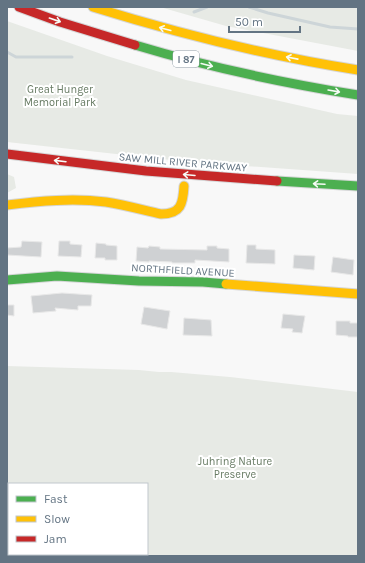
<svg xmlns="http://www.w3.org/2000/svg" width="365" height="563" viewBox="0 0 365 563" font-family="Karla,sans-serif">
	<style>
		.green { fill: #e7eae5; fill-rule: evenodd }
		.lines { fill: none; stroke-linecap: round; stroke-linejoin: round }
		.stream { stroke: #cdd5d8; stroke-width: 3 }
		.building { fill: #cfd1d3; stroke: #e8e8e8 }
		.fast-casing { stroke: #d5d6d7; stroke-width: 11 }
		.slow-casing { stroke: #d5d6d7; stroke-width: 11 }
		.jam-casing { stroke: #d5d6d7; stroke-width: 11 }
		.fast { stroke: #4caf50; stroke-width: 9 }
		.slow { stroke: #ffc107; stroke-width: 9 }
		.jam { stroke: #c62828; stroke-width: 9 }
		.oneway { stroke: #f6fbf6 }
		.labels { text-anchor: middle; stroke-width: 4; stroke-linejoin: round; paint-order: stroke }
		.shield { fill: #fff; stroke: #929ea8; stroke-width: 1 }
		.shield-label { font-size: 10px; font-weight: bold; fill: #637483 }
		.park-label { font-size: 11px; fill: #667a62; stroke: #fff }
		.street-label { font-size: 11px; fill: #637483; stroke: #fff }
	</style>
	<rect width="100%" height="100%" fill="#f8f8f8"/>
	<!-- green -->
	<g class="green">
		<path d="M160 7H358V51L226 26Z"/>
		<path d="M7 21 107 56 186 80 337 114 358 116V174L189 162 7 142Z"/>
		<path d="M7 174 14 177 16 188 7 193Z"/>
		<path d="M7 366 139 370 159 372H171L230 377 358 392V556H7ZM9 484H147V554H9Z"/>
	</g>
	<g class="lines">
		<!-- stream -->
		<g class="stream">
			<path d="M249 7 268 13 330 27 358 29"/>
			<path d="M194 12 207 7"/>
			<path d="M7 52 16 57H72"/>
		</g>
	</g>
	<!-- building -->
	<g class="building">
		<path d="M22 241 42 242 41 257 7 255V248L21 247Z"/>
		<path d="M59 241H70V244L82 245 81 257 58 256Z"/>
		<path d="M96 243 106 244V245L117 246V260H105V258H95Z"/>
		<path d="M247 245H256V249L275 250V264L246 263Z"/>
		<path d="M149 246 160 247V249L207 250V246H217V248L229 249V262L195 260V263H172V262L149 261V262L136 261 137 247 148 248Z"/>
		<path d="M294 255 315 256 314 270 293 268Z"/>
		<path d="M333 257 354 260 353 275 331 272Z"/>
		<path d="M62 293 92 295 91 306H78V310L55 308 56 311 33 313 31 296Z"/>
		<path d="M7 305H14V316L7 315Z"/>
		<path d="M144 307 170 311 167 329 141 324Z"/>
		<path d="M283 314 305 316 302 333 292 332 293 329 281 328Z"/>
		<path d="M184 318 211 320 212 336 183 335Z"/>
		<path d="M336 321H350V323H358V337H348V336L336 335Z"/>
	</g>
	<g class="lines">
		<defs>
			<g id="fast">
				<path d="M135 45C208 67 283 83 358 95"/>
				<path d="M277 181 358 186"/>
				<path d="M7 280 57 276 139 281 203 282 226 284"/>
			</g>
			<g id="slow">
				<path d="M93 7C180 34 268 56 358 70"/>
				<path d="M7 205C40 201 73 198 106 202 125 205 143 210 161 214 181 214 183 204 184 186"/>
				<path d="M226 284 358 294"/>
			</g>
			<g id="jam">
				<path d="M19 7 60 22 135 45"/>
				<path d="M7 154 146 171 277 181"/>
			</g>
		</defs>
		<!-- fast casing -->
		<use href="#fast" class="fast-casing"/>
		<!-- slow casing -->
		<use href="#slow" class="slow-casing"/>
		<!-- jam casing -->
		<use href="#jam" class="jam-casing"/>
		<!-- fast -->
		<use href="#fast" class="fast"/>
		<!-- slow -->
		<use href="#slow" class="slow"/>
		<!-- jam -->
		<use href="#jam" class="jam"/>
	</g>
	<!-- one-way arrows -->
	<defs><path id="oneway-shaft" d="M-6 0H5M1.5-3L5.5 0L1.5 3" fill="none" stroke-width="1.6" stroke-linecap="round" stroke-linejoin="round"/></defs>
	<g class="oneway">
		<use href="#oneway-shaft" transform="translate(55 20) rotate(19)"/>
		<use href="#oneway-shaft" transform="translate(165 29) rotate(-165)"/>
		<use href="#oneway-shaft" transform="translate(292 58) rotate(-169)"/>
		<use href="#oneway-shaft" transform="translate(207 65) rotate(14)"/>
		<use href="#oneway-shaft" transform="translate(334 91) rotate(10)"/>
		<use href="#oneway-shaft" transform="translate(60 161) rotate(-173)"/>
		<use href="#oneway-shaft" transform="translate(189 175) rotate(-175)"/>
		<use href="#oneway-shaft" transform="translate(319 184) rotate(-177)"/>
	</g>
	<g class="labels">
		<!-- shield labels -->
		<rect class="shield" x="173" y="51" width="26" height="16" rx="3"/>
		<g class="shield-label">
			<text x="186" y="63">I 87</text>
		</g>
		<!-- park labels -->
		<g class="park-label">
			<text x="60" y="93">Great Hunger<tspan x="60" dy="13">Memorial Park</tspan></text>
			<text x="235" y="465">Juhring Nature<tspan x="235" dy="13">Preserve</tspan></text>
		</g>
		<!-- street labels -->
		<g class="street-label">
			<text transform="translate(183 162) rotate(5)" y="4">SAW MILL RIVER PARKWAY</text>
			<text transform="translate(183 270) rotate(3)" y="4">NORTHFIELD AVENUE</text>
		</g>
	</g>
	<!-- border -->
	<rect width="365" height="563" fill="none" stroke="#637483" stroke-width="16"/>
	<!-- legend -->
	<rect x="8" y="483" width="140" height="72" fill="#ffffff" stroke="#c1c7cd"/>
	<rect x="16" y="496" width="20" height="6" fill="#4caf50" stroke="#c1c7cd"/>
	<text x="44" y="503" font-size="12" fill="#637483">Fast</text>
	<rect x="16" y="516" width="20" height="6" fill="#ffc107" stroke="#c1c7cd"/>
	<text x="44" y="523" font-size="12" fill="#637483">Slow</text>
	<rect x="16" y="536" width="20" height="6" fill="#c62828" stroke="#c1c7cd"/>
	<text x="44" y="543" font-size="12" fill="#637483">Jam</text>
	<!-- scale -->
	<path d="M229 26v6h71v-6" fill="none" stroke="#637483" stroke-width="2"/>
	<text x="235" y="26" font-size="12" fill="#637483" stroke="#ffffff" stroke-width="3" paint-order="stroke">50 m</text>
</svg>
